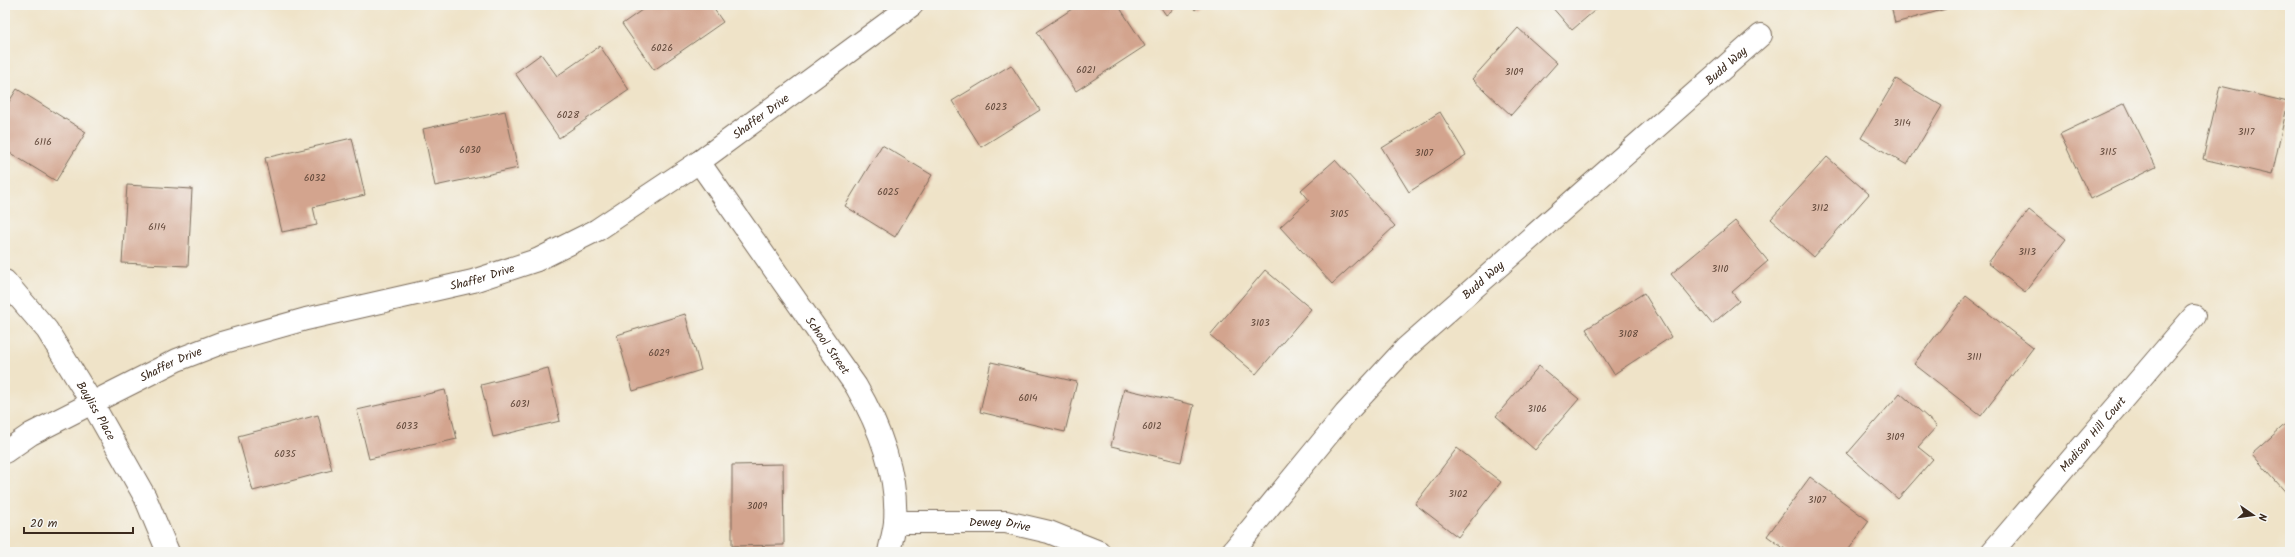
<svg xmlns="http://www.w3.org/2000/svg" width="2295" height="557" viewBox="0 0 2295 557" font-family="Kalam,sans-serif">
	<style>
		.building { fill: #d3a48e }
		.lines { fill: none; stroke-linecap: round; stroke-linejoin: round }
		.street-casing { stroke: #7a6b5a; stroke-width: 24 }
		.street { stroke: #fff; stroke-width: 22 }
		.labels { text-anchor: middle; stroke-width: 4; stroke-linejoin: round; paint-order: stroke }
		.number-label { font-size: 10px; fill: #61483a }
		.street-label { font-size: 12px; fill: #3b2a1e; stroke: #f6f6f2 }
	</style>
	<rect width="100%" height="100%" fill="#f6f6f2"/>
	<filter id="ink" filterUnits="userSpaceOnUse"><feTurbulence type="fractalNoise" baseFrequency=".025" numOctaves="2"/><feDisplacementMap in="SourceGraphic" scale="8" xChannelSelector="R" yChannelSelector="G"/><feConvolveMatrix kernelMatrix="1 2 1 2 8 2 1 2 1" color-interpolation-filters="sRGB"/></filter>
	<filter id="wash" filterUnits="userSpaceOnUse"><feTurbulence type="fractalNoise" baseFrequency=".012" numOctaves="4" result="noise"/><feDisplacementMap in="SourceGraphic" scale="16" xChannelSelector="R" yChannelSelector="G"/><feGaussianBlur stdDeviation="0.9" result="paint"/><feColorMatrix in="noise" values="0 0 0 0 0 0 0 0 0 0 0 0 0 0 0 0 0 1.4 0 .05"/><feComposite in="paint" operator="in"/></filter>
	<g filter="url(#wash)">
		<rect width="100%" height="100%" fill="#efe3c8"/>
		<g id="blocks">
			<!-- building -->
			<g class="building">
				<path d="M649 5H711L723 22 654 70 622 24Z"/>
				<path d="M1078 5H1118L1145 46 1076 91 1037 32Z"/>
				<path d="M1159 5H1179L1166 15Z"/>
				<path d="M1191 5H1201L1195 10Z"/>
				<path d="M1550 5H1601L1572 30Z"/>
				<path d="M1891 5H1945L1946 9 1895 23Z"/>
				<path d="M1518 28 1557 63 1511 115 1472 79Z"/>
				<path d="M600 46 629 90 559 138 515 73 541 54 557 76Z"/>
				<path d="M1011 65 1040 110 981 147 952 101Z"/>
				<path d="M1896 79 1942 106 1907 165 1861 138Z"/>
				<path d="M2220 86 2288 102 2272 175 2203 159Z"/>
				<path d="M17 89 86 132 56 181 5 150V108Z"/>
				<path d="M2125 103 2156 167 2091 199 2060 134Z"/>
				<path d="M505 111 518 168 435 186 423 129Z"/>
				<path d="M1440 112 1466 155 1409 192 1382 148Z"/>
				<path d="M352 138 365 195 313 207 317 225 282 232 265 158Z"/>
				<path d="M882 145 932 175 895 237 845 206Z"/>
				<path d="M1827 157 1869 194 1814 257 1771 219Z"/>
				<path d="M1335 160 1395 226 1332 284 1280 227 1309 200 1301 190Z"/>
				<path d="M127 185 192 189 188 266 122 263Z"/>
				<path d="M2029 210 2066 239 2025 292 1988 263Z"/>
				<path d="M1735 221 1768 261 1732 292 1739 301 1712 324 1671 274Z"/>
				<path d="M1265 270 1311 309 1256 374 1210 335Z"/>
				<path d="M1644 293 1671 337 1614 374 1586 329Z"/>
				<path d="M1966 296 2033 348 1981 416 1914 364Z"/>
				<path d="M685 314 701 370 633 391 617 335Z"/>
				<path d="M991 362 1077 382 1065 432 980 412Z"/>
				<path d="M1539 366 1579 399 1535 450 1496 416Z"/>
				<path d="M548 368 560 421 493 437 481 385Z"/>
				<path d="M1124 389 1194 405 1181 462 1111 446Z"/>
				<path d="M445 390 457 439 369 459 357 410Z"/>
				<path d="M1900 393 1937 426 1918 447 1933 459 1898 499 1847 454Z"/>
				<path d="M318 415 332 470 253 491 238 436Z"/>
				<path d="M2290 420V497L2252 454Z"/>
				<path d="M1457 448 1501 482 1458 537 1415 504Z"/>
				<path d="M783 464 784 545 732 546V465Z"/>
				<path d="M1810 477 1869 521 1847 552H1789L1767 536Z"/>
			</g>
		</g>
	</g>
	<g filter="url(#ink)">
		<use href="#blocks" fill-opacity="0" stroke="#7a6b5a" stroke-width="1"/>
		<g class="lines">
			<defs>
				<g id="street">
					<path id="s1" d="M699 162 856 386C879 426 898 475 895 522 894 532 891 542 889 552"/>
					<path id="s2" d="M5 281 47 330 92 403 145 497 168 552"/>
					<path id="s3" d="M5 452 31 434 92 403 177 360 221 343 306 319 473 281 537 260 597 230 699 162 912 5"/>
					<path id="s4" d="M895 522H1006L1049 532 1099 552"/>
					<path id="s5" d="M1232 552 1345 414 1406 348 1761 35"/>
					<path id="s6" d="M1992 552 2194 316"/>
				</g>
			</defs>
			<!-- street casing -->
			<use href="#street" class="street-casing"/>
			<!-- street -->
			<use href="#street" class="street"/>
		</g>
	</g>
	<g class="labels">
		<!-- number labels -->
		<g class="number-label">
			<text x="662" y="51">6026</text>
			<text x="1086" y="73">6021</text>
			<text x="1514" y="75">3109</text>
			<text x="996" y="110">6023</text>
			<text x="568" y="118">6028</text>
			<text x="1902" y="126">3114</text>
			<text x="2246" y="135">3117</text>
			<text x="43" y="145">6116</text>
			<text x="470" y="153">6030</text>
			<text x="2108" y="155">3115</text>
			<text x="1424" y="156">3107</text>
			<text x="315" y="181">6032</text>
			<text x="888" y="195">6025</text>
			<text x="1820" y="211">3112</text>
			<text x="1339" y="217">3105</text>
			<text x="157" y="230">6114</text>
			<text x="2027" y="255">3113</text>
			<text x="1720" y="272">3110</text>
			<text x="1260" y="326">3103</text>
			<text x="1628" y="337">3108</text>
			<text x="659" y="356">6029</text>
			<text x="1974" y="360">3111</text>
			<text x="1028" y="401">6014</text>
			<text x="520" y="407">6031</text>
			<text x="1537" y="412">3106</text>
			<text x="407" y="429">6033</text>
			<text x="1152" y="429">6012</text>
			<text x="1895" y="440">3109</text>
			<text x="285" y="457">6035</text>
			<text x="1458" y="497">3102</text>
			<text x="1817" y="503">3107</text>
			<text x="757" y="509">3009</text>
		</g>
		<!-- street labels -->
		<g class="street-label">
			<text dy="4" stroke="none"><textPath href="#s5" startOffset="695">Budd Way</textPath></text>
			<text dy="4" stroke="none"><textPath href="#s3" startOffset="836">Shaffer Drive</textPath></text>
			<text dy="4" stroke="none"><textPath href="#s3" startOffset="512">Shaffer Drive</textPath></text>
			<text dy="4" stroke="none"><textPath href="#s5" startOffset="371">Budd Way</textPath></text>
			<text dy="4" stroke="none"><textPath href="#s1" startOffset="224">School Street</textPath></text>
			<text dy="4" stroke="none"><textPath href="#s3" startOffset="188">Shaffer Drive</textPath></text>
			<text dy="4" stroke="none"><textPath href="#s2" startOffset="159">Bayliss Place</textPath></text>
			<text dy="4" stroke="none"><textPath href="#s6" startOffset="155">Madison Hill Court</textPath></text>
			<text dy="4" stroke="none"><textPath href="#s4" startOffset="105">Dewey Drive</textPath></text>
		</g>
	</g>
	<!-- margin -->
	<rect width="2295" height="557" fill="none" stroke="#f6f6f2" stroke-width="20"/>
	<!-- north arrow -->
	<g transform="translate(2253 515) rotate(103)" stroke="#f6f6f2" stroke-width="3" paint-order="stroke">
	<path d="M0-3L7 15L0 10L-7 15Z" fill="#3b2a1e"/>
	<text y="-6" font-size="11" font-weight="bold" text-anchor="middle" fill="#3b2a1e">N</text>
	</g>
	<!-- scale -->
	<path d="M24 527v6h109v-6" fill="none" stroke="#3b2a1e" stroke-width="2"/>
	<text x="30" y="527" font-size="12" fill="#3b2a1e" stroke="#f6f6f2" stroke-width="3" paint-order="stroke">20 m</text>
</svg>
